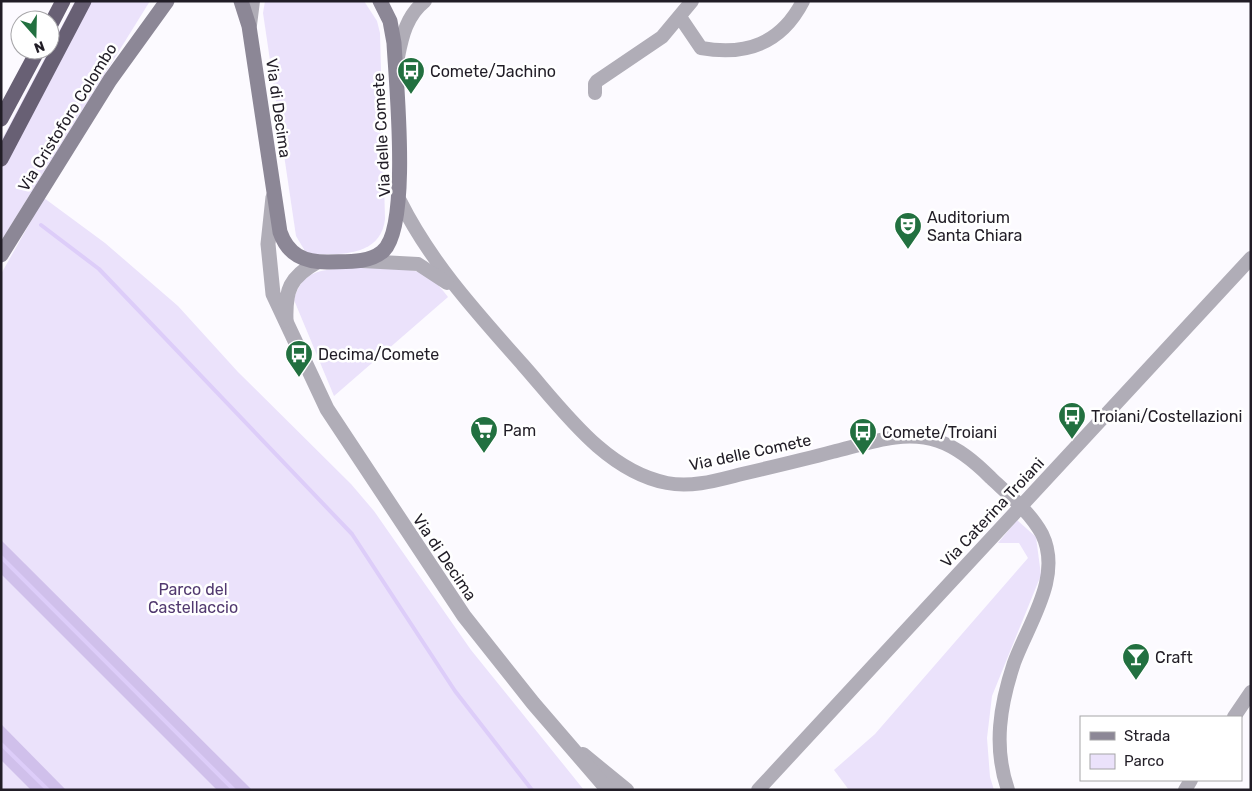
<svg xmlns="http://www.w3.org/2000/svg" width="1252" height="791" viewBox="0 0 1252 791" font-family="Rubik,sans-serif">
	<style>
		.green { fill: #ebe2fb }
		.forest { fill: #d0c0eb }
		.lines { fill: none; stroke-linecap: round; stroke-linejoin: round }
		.stream { stroke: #ddcdf9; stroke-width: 4 }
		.minor { stroke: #b0adb7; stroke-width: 14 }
		.tertiary { stroke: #b0adb7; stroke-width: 15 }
		.secondary { stroke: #8c8796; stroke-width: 15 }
		.trunk { stroke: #686074; stroke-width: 15 }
		.labels { text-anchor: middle; stroke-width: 5; stroke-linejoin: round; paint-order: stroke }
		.poi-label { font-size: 16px; fill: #211d26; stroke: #fff; text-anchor: start }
		.street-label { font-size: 16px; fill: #211d26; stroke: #fff }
		.park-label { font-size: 16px; fill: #51396f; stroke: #fff }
	</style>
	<rect width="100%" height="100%" fill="#fcfaff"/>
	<!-- green -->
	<g class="green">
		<path d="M75 1H150L1 241V141Z"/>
		<path d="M265 1H364L377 21 380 33 385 219C381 256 341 255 311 254L305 251 296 236 263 13Z"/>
		<path d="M44 198 105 243 178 306 238 372 351 484 374 511 471 650 584 790H1V274Z"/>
		<path d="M355 267C376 268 416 265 432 279 438 284 443 291 448 297L334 396 294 300C303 266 326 271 355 267Z"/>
		<path d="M1017 520 1036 537 1041 575 992 696 987 738 990 777 994 790H849L834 770 875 734 1028 558 1019 543H998Z"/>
	</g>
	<!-- forest -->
	<g class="forest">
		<path d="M1 540 252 790H217L1 574Z"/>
		<path d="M1 724 66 790H31L1 760Z"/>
	</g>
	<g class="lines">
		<!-- stream -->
		<g class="stream">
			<path d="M41 225 99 269 352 534 455 691 532 790"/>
			<path d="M1 557 234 790"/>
			<path d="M1 744 48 790"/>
		</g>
		<!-- minor -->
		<g class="minor">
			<path d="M680 17 701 48C746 56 781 44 803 1"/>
			<path d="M250 25 253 1"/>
			<path d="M398 57C402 36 407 15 425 1"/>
			<path d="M595 93V84L597 81 662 37 692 1"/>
			<path d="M400 201C431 263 477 313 523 365 562 409 605 471 667 483 692 488 718 480 742 474 772 467 802 460 832 452 866 444 904 429 938 441 959 448 976 463 991 478 1009 495 1030 512 1042 534 1063 577 1028 624 1014 663 1000 705 993 747 1008 790"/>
			<path d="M362 261 418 264 447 283"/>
			<path d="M1234 717 1251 692"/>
			<path d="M583 754 627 790"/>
			<path d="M758 790 1251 258"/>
			<path d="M1185 790 1191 780"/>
		</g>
		<!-- tertiary -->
		<g class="tertiary">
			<path d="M273 197 268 244 273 294 327 409 464 616 533 703 608 790"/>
			<path d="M286 320C285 290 290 277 317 262"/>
		</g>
		<!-- secondary -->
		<g class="secondary">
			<path d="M241 1 249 26 280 232C288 255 304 262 327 262 344 261 367 264 382 252 411 230 396 82 394 43L390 21 380 1"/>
			<path d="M1 255 110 80 167 1"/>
		</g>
		<!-- trunk -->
		<g class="trunk">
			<path d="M50 26 63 1"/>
			<path d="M1 119 38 50"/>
			<path d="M1 159 84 1"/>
		</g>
	</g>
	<!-- icons -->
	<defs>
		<symbol id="bus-pin" viewBox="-11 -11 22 30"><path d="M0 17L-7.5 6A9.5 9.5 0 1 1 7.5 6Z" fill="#227040" stroke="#fff"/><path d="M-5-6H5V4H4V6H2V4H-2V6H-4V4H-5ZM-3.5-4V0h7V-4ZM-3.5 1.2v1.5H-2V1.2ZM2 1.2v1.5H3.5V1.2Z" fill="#fff"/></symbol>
		<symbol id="theatre-pin" viewBox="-11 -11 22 30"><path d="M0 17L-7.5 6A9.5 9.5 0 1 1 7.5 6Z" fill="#227040" stroke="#fff"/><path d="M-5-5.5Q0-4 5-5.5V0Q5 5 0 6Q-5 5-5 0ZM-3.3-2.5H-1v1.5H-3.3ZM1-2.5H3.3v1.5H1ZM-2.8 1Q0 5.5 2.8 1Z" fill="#fff"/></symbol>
		<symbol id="supermarket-pin" viewBox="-11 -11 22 30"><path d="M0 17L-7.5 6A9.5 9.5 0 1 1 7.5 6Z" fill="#227040" stroke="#fff"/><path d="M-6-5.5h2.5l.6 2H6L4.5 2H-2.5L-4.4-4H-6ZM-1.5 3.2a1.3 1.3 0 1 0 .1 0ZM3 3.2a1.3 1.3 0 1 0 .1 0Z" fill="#fff"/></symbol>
		<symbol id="bar-pin" viewBox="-11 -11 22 30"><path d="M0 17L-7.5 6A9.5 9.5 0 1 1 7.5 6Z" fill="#227040" stroke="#fff"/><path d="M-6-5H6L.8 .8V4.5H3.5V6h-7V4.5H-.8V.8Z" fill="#fff"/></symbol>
	</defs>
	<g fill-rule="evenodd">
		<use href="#bus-pin" x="395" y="55" width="32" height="43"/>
		<use href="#theatre-pin" x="892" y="210" width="32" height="43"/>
		<use href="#bus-pin" x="283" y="338" width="32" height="43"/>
		<use href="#bus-pin" x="1056" y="400" width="32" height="43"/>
		<use href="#supermarket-pin" x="468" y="414" width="32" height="43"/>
		<use href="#bus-pin" x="847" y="416" width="32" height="43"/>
		<use href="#bar-pin" x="1120" y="641" width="32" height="43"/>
	</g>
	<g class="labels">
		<!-- poi labels -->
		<g class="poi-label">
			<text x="430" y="77">Comete/Jachino</text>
			<text x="927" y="223">Auditorium<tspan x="927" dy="18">Santa Chiara</tspan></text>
			<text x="318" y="360">Decima/Comete</text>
			<text x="1091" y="422">Troiani/Costellazioni</text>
			<text x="503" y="436">Pam</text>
			<text x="882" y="438">Comete/Troiani</text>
			<text x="1155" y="663">Craft</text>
		</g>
		<!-- street labels -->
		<g class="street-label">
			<text transform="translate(279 108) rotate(82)" y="6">Via di Decima</text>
			<text transform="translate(67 117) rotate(-58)" y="6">Via Cristoforo Colombo</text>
			<text transform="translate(381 135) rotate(-93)" y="6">Via delle Comete</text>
			<text transform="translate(750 452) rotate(-12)" y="6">Via delle Comete</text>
			<text transform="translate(992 512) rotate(-47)" y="6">Via Caterina Troiani</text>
			<text transform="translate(445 557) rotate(56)" y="6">Via di Decima</text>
		</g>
		<!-- park labels -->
		<g class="park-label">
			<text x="193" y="595">Parco del<tspan x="193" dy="18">Castellaccio</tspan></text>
		</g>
	</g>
	<!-- border -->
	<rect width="1252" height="791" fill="none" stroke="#211d26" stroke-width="5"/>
	<!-- legend -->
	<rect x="1080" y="716" width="162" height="65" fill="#ffffff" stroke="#a6a5a8"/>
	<rect x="1090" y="732" width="25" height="8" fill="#8c8796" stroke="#a6a5a8"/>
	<text x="1124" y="741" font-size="15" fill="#211d26">Strada</text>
	<rect x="1090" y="754" width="25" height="15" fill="#ebe2fb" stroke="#a6a5a8"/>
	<text x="1124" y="766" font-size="15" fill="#211d26">Parco</text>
	<!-- north arrow -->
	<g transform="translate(35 35) rotate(160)"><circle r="24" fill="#ffffff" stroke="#a6a5a8"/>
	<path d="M0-4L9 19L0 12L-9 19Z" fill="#227040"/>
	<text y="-8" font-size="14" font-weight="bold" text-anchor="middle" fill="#211d26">N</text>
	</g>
</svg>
